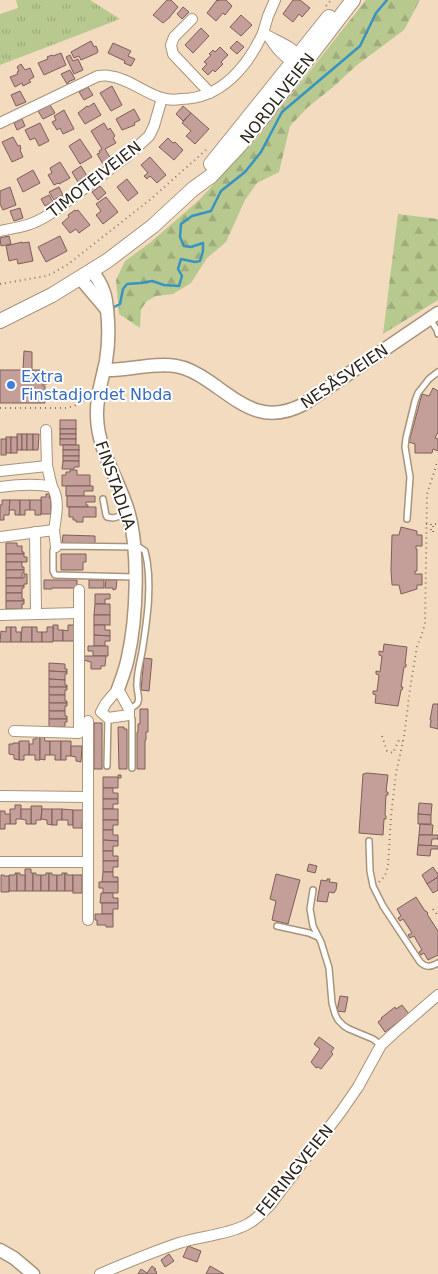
<svg xmlns="http://www.w3.org/2000/svg" width="438" height="1274" viewBox="0 0 438 1274" font-family="'DejaVu Sans',sans-serif">
	<style>
		.grass { fill: url(#grass-tufts) }
		.forest { fill: url(#forest-firs) }
		.lines { fill: none; stroke-linecap: round; stroke-linejoin: round }
		.stream { stroke: #3793c2; stroke-width: 2.5 }
		.building { fill: #c49f99; stroke: #7f5e58 }
		.service-casing { stroke: #a9947a; stroke-width: 8 }
		.minor-casing { stroke: #a9947a; stroke-width: 12 }
		.tertiary-casing { stroke: #a9947a; stroke-width: 15 }
		.secondary-casing { stroke: #a9947a; stroke-width: 16 }
		.path { stroke: #897967; stroke-width: 2; stroke-dasharray: 1 4; stroke-linecap: butt }
		.service { stroke: #fff; stroke-width: 5 }
		.minor { stroke: #fff; stroke-width: 10 }
		.tertiary { stroke: #fff; stroke-width: 12 }
		.secondary { stroke: #fff; stroke-width: 14 }
		.shop-dot { fill: #3f7fe0; stroke: #fff; stroke-width: 2 }
		.labels { text-anchor: middle; stroke-width: 4; stroke-linejoin: round; paint-order: stroke }
		.street-label { font-size: 16px; fill: #2c2319; stroke: #fff }
		.shop-label { font-size: 16px; fill: #366cbe; stroke: #fff; text-anchor: start }
	</style>
	<defs>
		<pattern id="grass-tufts" width="24" height="20" patternUnits="userSpaceOnUse" patternTransform="scale(1.25)"><rect width="24" height="20" fill="#b8c98f"/><path d="M3 7l-1-3M5 7V3M7 7l1-3M15 17l-1-3M17 17v-4M19 17l1-3" fill="none" stroke="#9eac7b"/></pattern>
		<pattern id="forest-firs" width="22" height="20" patternUnits="userSpaceOnUse" patternTransform="scale(1.25)"><rect width="22" height="20" fill="#b8c98f"/><path d="M5 1l3.5 6h-7zM16 11l3.5 6h-7z" fill="#9eac7b"/></pattern>
	</defs>
	<rect width="100%" height="100%" fill="#f2dbbf"/>
	<!-- grass -->
	<path class="grass" d="M16 0H90L120 19 0 65V14L18 8Z"/>
	<!-- forest -->
	<g class="forest">
		<path d="M366 0H420L404 30 357 65 332 88 308 107 290 126 279 172 257 183 245 200 226 242 207 258 191 283 173 294 156 296 147 301 141 309 140 328 119 314 116 280 125 261 151 242 199 200 257 138Z"/>
		<path d="M398 214 438 219V300L383 334Z"/>
	</g>
	<g class="lines">
		<!-- stream -->
		<path class="stream" d="M114 307 120 304 123 289 127 284 141 283 152 281 164 285 179 286 182 276 178 269 181 259 195 262 200 261 203 251V243L191 247 184 246 180 237 181 224 192 216 211 211 221 191 245 172 261 152 282 112 360 46 376 13 387 0"/>
	</g>
	<!-- building -->
	<g class="building">
		<path d="M167 0H171L178 7 169 18 163 23 153 15Z"/>
		<path d="M217 0 218 1 219 0H226L232 6 225 15 223 13 216 21 207 13Z"/>
		<path d="M293 0H300L310 8 302 17 299 14 293 22 283 14Z"/>
		<path d="M183 7 189 12 182 19 177 14Z"/>
		<path d="M241 15 252 25 241 36 230 27Z"/>
		<path d="M201 28 209 36 193 53 185 45Z"/>
		<path d="M91 41 94 47 96 46 98 51 97 53 81 60 79 56 74 58 71 52Z"/>
		<path d="M237 41 244 47 237 54 230 48Z"/>
		<path d="M113 43 131 51 128 56 135 59 131 66 124 63 125 61 108 53Z"/>
		<path d="M220 47 228 55 221 62 223 64 215 72 213 70 208 75 202 69 207 64 204 62 211 55 209 54 213 50 215 52Z"/>
		<path d="M61 53 66 65 44 75 38 63 48 59 47 57 52 55 53 56Z"/>
		<path d="M70 55 73 61 78 59 83 70 74 74 66 57Z"/>
		<path d="M21 64 25 70 30 68 34 77 29 80 31 82 23 86 22 83 15 87 10 77 18 74 17 72 19 71 17 67Z"/>
		<path d="M70 70 75 79 68 82 69 84H67L61 74Z"/>
		<path d="M112 86 122 105 111 111 100 93Z"/>
		<path d="M88 87 93 95 84 100 79 92Z"/>
		<path d="M20 91 26 102 16 106 11 95Z"/>
		<path d="M94 103 101 115 85 124 78 113 87 106 88 107Z"/>
		<path d="M50 105 55 113 43 119 38 111Z"/>
		<path d="M183 106 191 113 183 121 176 114Z"/>
		<path d="M134 109 140 120 134 123 135 125 122 130 116 119Z"/>
		<path d="M64 110 74 129 63 134 60 128 57 130 52 122 56 120 54 116Z"/>
		<path d="M191 113 209 129 195 144 186 136 191 131 182 123Z"/>
		<path d="M22 119 25 126 17 130 14 123Z"/>
		<path d="M40 123 49 141 39 146 35 138 30 140 25 130Z"/>
		<path d="M104 123 108 130 110 128 115 136 113 138 116 143 105 149 111 159 103 164 97 154 100 153 99 151 102 149 91 131Z"/>
		<path d="M13 137 18 146 20 145 21 149 20 150 23 157 12 162 2 142Z"/>
		<path d="M168 138 173 143 175 142 183 150 174 160 159 147Z"/>
		<path d="M80 139 92 157 80 164 69 146Z"/>
		<path d="M150 157 166 175 157 183 150 176 147 179 144 176 148 173 141 165Z"/>
		<path d="M60 162 70 178 59 184 58 183 54 185 48 175 52 173 50 168Z"/>
		<path d="M81 166 87 176 78 182 72 172Z"/>
		<path d="M33 170 40 183 23 192 17 179Z"/>
		<path d="M127 179 138 193 128 201 117 187Z"/>
		<path d="M100 186 106 193 98 200 92 192Z"/>
		<path d="M10 187 16 205 3 210 0 204V191Z"/>
		<path d="M59 187 63 195 54 200 49 192Z"/>
		<path d="M49 195 53 202 45 206 41 199Z"/>
		<path d="M106 197 118 212 103 224 96 215 101 211 96 204Z"/>
		<path d="M20 208 23 218 14 221 10 211Z"/>
		<path d="M75 210 76 211 78 210 90 225 79 233 76 229 70 233 62 223 69 217 68 215Z"/>
		<path d="M9 236 11 244 1 246 0 238Z"/>
		<path d="M60 236 67 251 46 262 38 247Z"/>
		<path d="M22 242V243L29 242 33 261 18 264 17 259 9 261 6 246Z"/>
		<path d="M24 351 32 352V370H43V374H47V384H43V386H45V403H0V370H23Z"/>
		<path d="M433 388 438 391V432L435 438 438 439V451L433 449 432 453H415V444L409 442 422 394 429 396Z"/>
		<rect x="60" y="420" width="16" height="9"/>
		<rect x="60" y="429" width="16" height="5"/>
		<rect x="17" y="434" width="5" height="16"/>
		<rect x="22" y="434" width="5" height="16"/>
		<rect x="27" y="434" width="6" height="16"/>
		<path d="M33 434H39L38 450H33Z"/>
		<rect x="60" y="434" width="16" height="5"/>
		<rect x="6" y="437" width="5" height="16"/>
		<rect x="11" y="437" width="6" height="16"/>
		<rect x="1" y="439" width="5" height="16"/>
		<rect x="60" y="439" width="16" height="6"/>
		<rect x="63" y="445" width="16" height="5"/>
		<rect x="63" y="450" width="16" height="6"/>
		<rect x="63" y="456" width="16" height="5"/>
		<path d="M63 461H79V467H74V469H62Z"/>
		<path d="M70 470H77V475H90V486H62V475H66V472H70Z"/>
		<path d="M66 486H93V491H84V496H66Z"/>
		<path d="M46 494H50L49 498H51V514H41V497H46Z"/>
		<path d="M67 496H95V502H86V505H88V507H67Z"/>
		<path d="M2 500H10L9 515H4V520H0V505H2Z"/>
		<path d="M10 500H20V515H15V510H9Z"/>
		<path d="M20 500H30V510H25V515H20Z"/>
		<path d="M30 500H41V515H35V510H30Z"/>
		<path d="M69 507H96V517H83V522H76V520H73V517H69Z"/>
		<path d="M401 527 417 531V535H422V546H416V549H417V571H415V574H422V585H417V589L401 594 399 585H392L391 570 392 535H399Z"/>
		<path d="M63 535 95 536V544H62Z"/>
		<path d="M6 543H17V546H22V552H24V554H6Z"/>
		<path d="M6 554H24V557H27V562H6Z"/>
		<path d="M61 554H86V562H83V570H61Z"/>
		<path d="M6 562H22V567H24V570H6Z"/>
		<path d="M6 570H24V573H22V578H6Z"/>
		<path d="M24 574H27V584H24V586H6V578H24Z"/>
		<path d="M44 580H77V588H52V589H44Z"/>
		<rect x="89" y="580" width="15" height="8"/>
		<path d="M106 580H117L116 589 113 590V588H105Z"/>
		<path d="M6 586H24V588H22V593H6Z"/>
		<path d="M6 593H22V599H24V601H6Z"/>
		<path d="M95 594H110V599H105V604H95Z"/>
		<path d="M6 601H24V604H22V609H6Z"/>
		<path d="M95 604H110V615H94Z"/>
		<rect x="94" y="615" width="16" height="10"/>
		<path d="M53 625H58V630H63V641H53Z"/>
		<path d="M68 625H74V641H63V630L68 631Z"/>
		<path d="M94 625H105V630H110V636L94 635Z"/>
		<path d="M6 627H11V642H0L1 631 6 632Z"/>
		<path d="M11 627H16V632H21V642H11Z"/>
		<path d="M22 627H32V642H21Z"/>
		<path d="M32 627H37V632H42V642H32Z"/>
		<path d="M47 627H53V642H42V632H47Z"/>
		<path d="M94 635 110 636V641H105V646H94Z"/>
		<path d="M384 644 407 647 405 664H406V667H404L401 687H403L402 690H401L398 706 375 703 376 695 373 694V691H377L379 675 376 674V671L380 672 382 656 379 655V651L383 652Z"/>
		<path d="M88 646H108V656H93V651H88Z"/>
		<path d="M83 656H106L105 666H101V669H91V662L83 660Z"/>
		<path d="M144 658 152 659 149 691 141 690Z"/>
		<path d="M49 663 65 664V669H67V672L49 671Z"/>
		<path d="M49 671 67 672V674H65V680L49 679Z"/>
		<path d="M49 679 65 680V685H67V687H49Z"/>
		<path d="M49 687H67V690H65V695H49Z"/>
		<path d="M49 695H65V701H67V703H49Z"/>
		<path d="M49 703H67V706H65V711H49Z"/>
		<path d="M433 704H438V729L430 727 431 720H430Z"/>
		<path d="M140 709H148V732H146V740H145V769H137V732H138V724H140Z"/>
		<path d="M49 711H65V716H67V719H49Z"/>
		<path d="M49 719H67V722H65V727H49Z"/>
		<rect x="94" y="723" width="8" height="46"/>
		<path d="M118 727H124V729H127V769H119Z"/>
		<path d="M36 735H40V760H35V755H29V744H33V739H36Z"/>
		<path d="M40 735H44L45 741H50V755H45V760L40 759Z"/>
		<path d="M19 741H29V755H24V760H19Z"/>
		<path d="M50 741H61V760H55V755H50Z"/>
		<path d="M61 741H71V756H66V760H61Z"/>
		<path d="M13 743H19V760L14 759V755L9 754V744H13Z"/>
		<path d="M71 746H82L81 762 76 761V757L71 756Z"/>
		<path d="M367 773 388 775 386 792H388V795H386L385 815 386 816V819H384L383 835 359 833 363 774Z"/>
		<path d="M118 775H121V778H118V788H103V777H118Z"/>
		<path d="M103 788H113V793H118V799H103Z"/>
		<path d="M103 799H118V804H113V809H103Z"/>
		<path d="M419 803 432 804 431 815 418 814Z"/>
		<path d="M15 805H21V819H16V824H10V809H15Z"/>
		<path d="M31 806H42L41 820H36V824H31Z"/>
		<path d="M21 809H31V824H26V820L21 819Z"/>
		<path d="M42 809H52V825L47 824V820L41 819Z"/>
		<path d="M52 809H62V820H57V825H52Z"/>
		<path d="M62 809 73 810V825H68V820H62Z"/>
		<rect x="103" y="809" width="15" height="11"/>
		<path d="M73 810H83L82 828H73Z"/>
		<path d="M0 811H5V814H10V824H5V829H0Z"/>
		<path d="M418 814 431 815V824H418Z"/>
		<path d="M103 820H118V825H113V830H103Z"/>
		<path d="M420 824 433 825 432 835H419Z"/>
		<path d="M103 830H113V835H118V841L103 840Z"/>
		<path d="M419 835H438V839H432L431 846 418 845Z"/>
		<path d="M103 840 118 841V846H113V851H103Z"/>
		<path d="M418 845 438 846V849H431L430 856 417 855Z"/>
		<path d="M103 851H113V856H118V861H103Z"/>
		<path d="M103 861H118V867H113V872H103Z"/>
		<path d="M309 864 317 866 315 873 307 871Z"/>
		<path d="M433 867 437 873H438V877L427 884 422 875Z"/>
		<path d="M25 869H31V873H33V891H25Z"/>
		<path d="M103 872H113V877H118V882H102Z"/>
		<path d="M15 873H17V891H9V875H15Z"/>
		<path d="M17 873H20V875H25V891H17Z"/>
		<path d="M33 873H36V875H41V891H33Z"/>
		<path d="M46 873H49V891H41V875H46Z"/>
		<path d="M49 873H52V875H57V891H49Z"/>
		<path d="M62 873H65V891H57V875H62Z"/>
		<path d="M65 873H67V875H73V891H65Z"/>
		<path d="M276 874 300 880 288 924 272 920 276 901 270 899Z"/>
		<path d="M1 875H4V876H9V892H1Z"/>
		<rect x="73" y="875" width="9" height="18"/>
		<path d="M438 877V890L433 893 427 884Z"/>
		<path d="M327 879H330L329 882 337 883 336 890 334 893 329 892 327 902 317 901 321 880 327 881Z"/>
		<path d="M99 882H118V893H103V888H99Z"/>
		<path d="M101 893H113V898H118V903H100Z"/>
		<path d="M416 897 425 911H426L428 913 427 914 438 931V955L428 960 424 953 421 955 419 952 422 950 414 936 410 938 408 935 412 933 403 919 400 921 398 918 401 916 397 909Z"/>
		<path d="M102 903H118V909H113V914H102Z"/>
		<path d="M95 914H113V927H106V925H97V920H95Z"/>
		<path d="M340 996 348 997 345 1012 337 1011Z"/>
		<path d="M402 1005 409 1014 385 1032 378 1022 382 1019 381 1018 395 1007 396 1009Z"/>
		<path d="M319 1037 334 1048 331 1052 333 1054 321 1069 318 1067 316 1068 311 1062 320 1049 314 1044Z"/>
		<path d="M188 1246 201 1251 197 1262 183 1257Z"/>
		<path d="M169 1254 174 1261 165 1267 161 1260Z"/>
		<path d="M152 1266 156 1269 154 1270 157 1272 156 1273 157 1274H138L141 1269 147 1273Z"/>
		<path d="M210 1266 224 1274H206Z"/>
	</g>
	<g class="lines">
		<defs>
			<g id="service">
				<path d="M430 319 437 330 438 334"/>
				<path d="M103 499 106 515 107 517 113 518 128 514"/>
				<path d="M407 519 410 477 405 447 406 438 415 401 418 393 429 379 438 372"/>
				<path d="M129 709C132 707 137 706 138 702 140 697 136 689 137 683 137 673 140 662 142 652 147 621 153 582 145 551L139 547 61 546 56 547 53 550V571L55 575 135 577"/>
				<path d="M129 715 132 719V768"/>
				<path d="M107 766 108 718"/>
				<path d="M369 841 370 871 373 886 383 906 420 962C426 968 431 967 438 963"/>
				<path d="M313 890 310 909 313 926 321 942 329 968 332 1003 335 1014 338 1020 344 1026 349 1029 373 1039 381 1045"/>
				<path d="M277 926 309 933 318 937"/>
			</g>
			<g id="minor">
				<path d="M275 0 268 16 263 33C277 42 291 44 301 59"/>
				<path d="M192 19 174 37 171 45 173 54 210 93"/>
				<path d="M269 37C276 48 285 60 299 64"/>
				<path d="M0 123 98 76C101 76 106 75 109 76 128 78 144 93 162 98 168 100 175 100 181 99 221 99 248 66 263 33"/>
				<path d="M0 231C21 227 31 226 50 214L125 158 149 136 154 126 162 98"/>
				<path d="M46 430 47 466 52 487"/>
				<path d="M0 471 47 466"/>
				<path d="M0 487C15 485 37 483 52 487 60 499 56 517 54 530"/>
				<path d="M35 532 36 614"/>
				<path d="M0 537 54 530 56 547"/>
				<path d="M0 615 79 613"/>
				<path d="M118 689 129 709V715L108 718 101 712 106 703Z"/>
				<path d="M14 731 79 733V590"/>
				<path d="M0 796 88 797V721"/>
				<path d="M0 862H88V797"/>
				<path d="M88 862V920"/>
				<path d="M100 1274C126 1263 152 1252 179 1243 201 1236 226 1235 246 1225 256 1220 262 1213 270 1205L340 1113 358 1087 381 1045 394 1033 438 995"/>
			</g>
			<g id="tertiary">
				<path d="M92 270C96 277 101 283 103 290 106 296 106 302 107 309 109 327 109 343 106 361 102 380 96 398 97 417 98 452 120 481 129 514 139 553 137 617 128 657 126 668 122 678 118 689"/>
				<path d="M80 278 107 310"/>
				<path d="M104 370C127 371 154 362 176 366 189 368 200 375 210 382 243 405 264 425 304 404L438 313"/>
				<path d="M0 1250 14 1258 33 1274"/>
			</g>
			<g id="secondary">
				<path d="M211 164 329 17"/>
				<path d="M0 321 52 295 107 261 153 226 193 189 211 176 240 145 260 121 353 0"/>
			</g>
		</defs>
		<!-- service casing -->
		<use href="#service" class="service-casing"/>
		<!-- minor casing -->
		<use href="#minor" class="minor-casing"/>
		<!-- tertiary casing -->
		<use href="#tertiary" class="tertiary-casing"/>
		<!-- secondary casing -->
		<use href="#secondary" class="secondary-casing"/>
		<!-- path -->
		<g class="path">
			<path d="M326 6 331 0"/>
			<path d="M0 284 46 276 53 273 67 265 151 199 207 149"/>
			<path d="M0 408H66L74 406 86 400"/>
			<path d="M426 524H431V532H433V524H438"/>
			<path d="M382 736 387 751 393 753 399 740 403 741"/>
			<path d="M379 882 385 876 388 866 391 816 396 773 404 737 410 689 417 646 421 637 425 624 427 494 438 460"/>
			<path d="M433 909 438 916"/>
		</g>
		<!-- service -->
		<use href="#service" class="service"/>
		<!-- minor -->
		<use href="#minor" class="minor"/>
		<!-- tertiary -->
		<use href="#tertiary" class="tertiary"/>
		<!-- secondary -->
		<use href="#secondary" class="secondary"/>
	</g>
	<!-- markers -->
	<circle class="shop-dot" cx="11" cy="385" r="5"/>
	<g class="labels">
		<!-- street labels -->
		<g class="street-label">
			<text transform="translate(277 98) rotate(-52)" y="6">NORDLIVEIEN</text>
			<text transform="translate(94 179) rotate(-38)" y="6">TIMOTEIVEIEN</text>
			<text transform="translate(344 376) rotate(-34)" y="6">NESÅSVEIEN</text>
			<text transform="translate(116 485) rotate(71)" y="6">FINSTADLIA</text>
			<text transform="translate(294 1170) rotate(-51)" y="6">FEIRINGVEIEN</text>
		</g>
		<!-- shop labels -->
		<g class="shop-label">
			<text x="21" y="382">Extra<tspan x="21" dy="18">Finstadjordet Nbda</tspan></text>
		</g>
	</g>
</svg>
